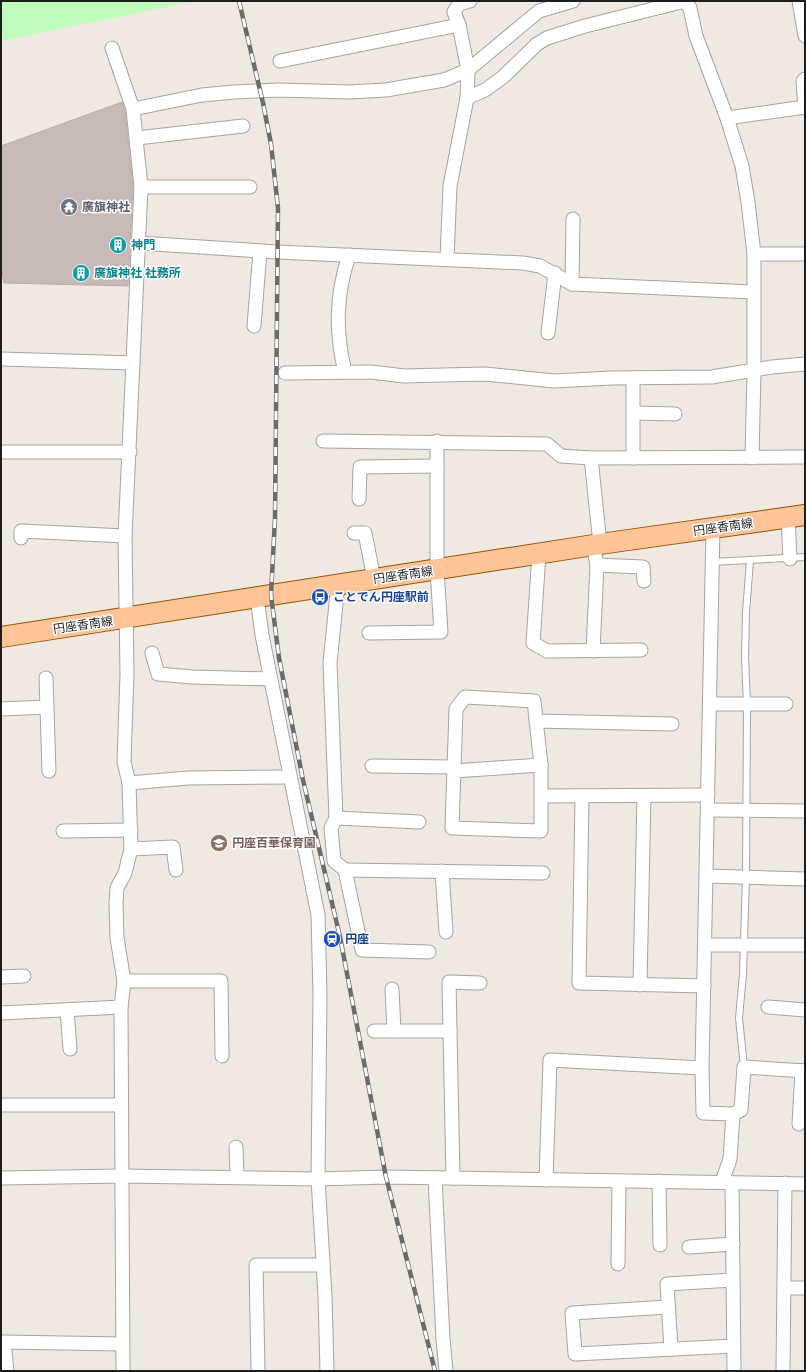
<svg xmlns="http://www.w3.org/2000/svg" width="806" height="1372" viewBox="0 0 806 1372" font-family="'Archivo Narrow','Noto Sans JP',sans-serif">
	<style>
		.park { fill: #c0fcbd }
		.building { fill: #c7bab6; stroke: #c1ada4 }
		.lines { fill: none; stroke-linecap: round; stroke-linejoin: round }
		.lane-casing { stroke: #a4a4a4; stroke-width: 8 }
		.street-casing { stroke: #a4a4a4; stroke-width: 15 }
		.primary-casing { stroke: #965100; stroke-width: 22 }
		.lane { stroke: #fff; stroke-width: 6 }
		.street { stroke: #fff; stroke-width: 13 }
		.primary { stroke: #ffc497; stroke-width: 20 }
		.rail-casing { stroke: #6b6b6b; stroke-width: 4.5 }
		.rail { stroke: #fff; stroke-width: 3; stroke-dasharray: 9; stroke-linecap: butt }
		.labels { text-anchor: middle; stroke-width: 3; stroke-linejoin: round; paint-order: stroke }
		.worship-label { font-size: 12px; font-weight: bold; fill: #5b616d; stroke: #fff; text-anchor: start }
		.culture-label { font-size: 12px; font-weight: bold; fill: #0d838f; stroke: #fff; text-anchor: start }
		.street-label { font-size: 12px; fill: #1d1d1d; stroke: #fff }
		.transit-label { font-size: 12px; font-weight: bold; fill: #164399; stroke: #fff; text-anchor: start }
		.education-label { font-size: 12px; font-weight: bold; fill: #785e54; stroke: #fff; text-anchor: start }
	</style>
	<rect width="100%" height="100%" fill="#efe9e2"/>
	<!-- park -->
	<path class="park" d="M1 1H196L1 41Z"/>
	<!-- building -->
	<path class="building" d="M122 102 125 111 133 187 128 286 4 283 1 266V146Z"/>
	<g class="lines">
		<defs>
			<g id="lane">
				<path d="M712 562 805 557"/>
				<path d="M744 1067 739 1018 743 974 746 877 747 704 745 657 746 612 750 561"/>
			</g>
			<g id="street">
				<path d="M684 1 690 8 696 36 727 118 742 166 748 202 754 254V371L752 458"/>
				<path d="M799 1 805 36"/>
				<path d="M459 25 454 12 459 4 470 1"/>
				<path d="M112 48 133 109 141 187 125 536 127 674 124 762 129 783 131 849 125 873 117 888 116 903 117 938 124 981 121 1007 123 1371"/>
				<path d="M280 61 459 25 468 70 467 98 450 186 447 259"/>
				<path d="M805 79 803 81 805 108"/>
				<path d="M467 98 485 90 503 77 537 44 547 38 585 26 685 1"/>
				<path d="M133 109 202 95 234 92 279 90 349 92 386 90 444 80 468 70 539 11 573 1"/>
				<path d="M727 118 805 107"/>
				<path d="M137 138 243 126"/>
				<path d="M141 187H250"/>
				<path d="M139 243 277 252 523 263 540 266 572 284 753 292"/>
				<path d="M754 254H805"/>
				<path d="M572 284 573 219"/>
				<path d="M254 326 260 251"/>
				<path d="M548 333 555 273"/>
				<path d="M1 359 133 363"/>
				<path d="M345 372C335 331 336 295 349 255"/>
				<path d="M285 373 371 372 404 376 485 374 554 381 612 378 712 377 772 367 805 364"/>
				<path d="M633 413 675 414"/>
				<path d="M323 441 547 444 561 456 591 458 805 457"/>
				<path d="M1 452H130"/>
				<path d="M591 458 600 544"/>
				<path d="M633 458V385"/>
				<path d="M359 499 360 467 437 466"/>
				<path d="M788 517 790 559"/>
				<path d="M713 528 702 1068 703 1113 733 1114 730 1159 722 1182"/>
				<path d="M354 533H365L374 579"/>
				<path d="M21 538V531L125 536"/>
				<path d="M539 554 533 643 547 651 641 650"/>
				<path d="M597 565 643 567 644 581"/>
				<path d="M338 584 330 663 336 818 331 828 334 861 345 870 362 950 429 952"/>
				<path d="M257 597 262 635 318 915 320 994 318 1179 325 1296 327 1371"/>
				<path d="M369 633 441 632 437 570V441"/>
				<path d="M593 651 597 565 593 545"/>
				<path d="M152 653 158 674 192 677 270 679"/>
				<path d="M46 678 49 771"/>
				<path d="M465 697 534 701 541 765V831L452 828 456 709Z"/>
				<path d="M710 704H786"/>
				<path d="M1 709 47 707"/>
				<path d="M536 721 672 724"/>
				<path d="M372 766 454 767"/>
				<path d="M454 771 541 765"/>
				<path d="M129 783 188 778 290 777"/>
				<path d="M542 796 708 795"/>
				<path d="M582 796 579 983 704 986"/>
				<path d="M708 810 805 811"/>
				<path d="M336 818 419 822"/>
				<path d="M63 831 131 830"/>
				<path d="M131 849 173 847 176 870"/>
				<path d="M345 870 543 873"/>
				<path d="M442 871 446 932"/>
				<path d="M706 876 805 879"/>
				<path d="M705 945H805"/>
				<path d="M1 977 24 976"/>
				<path d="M124 981H221L222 1056"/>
				<path d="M640 985 644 796"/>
				<path d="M392 989 394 1031"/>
				<path d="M768 1007 805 1010"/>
				<path d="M67 1010 70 1049"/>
				<path d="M1 1013 121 1007"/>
				<path d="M374 1031H450"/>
				<path d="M1 1105H121"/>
				<path d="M733 1114 741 1110 744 1067 805 1071"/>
				<path d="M799 1124 802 1071"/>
				<path d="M236 1147 237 1176"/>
				<path d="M1 1178 122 1176 318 1179 386 1177 805 1184"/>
				<path d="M435 1178 443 1339 446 1371"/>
				<path d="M453 1178 449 982 480 983"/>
				<path d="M546 1180 550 1060 702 1068"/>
				<path d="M659 1181 660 1245"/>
				<path d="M732 1183 734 1371"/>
				<path d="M689 1247 733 1244"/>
				<path d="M618 1264 619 1181"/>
				<path d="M784 1288H805"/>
				<path d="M668 1307 572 1313 575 1354 734 1346"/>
				<path d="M671 1349 667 1284 733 1280"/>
				<path d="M7 1371 4 1342 122 1344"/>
				<path d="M258 1371 256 1265H323"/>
				<path d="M783 1371 785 1183"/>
			</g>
			<path id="primary" d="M1 637 600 544 805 515"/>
		</defs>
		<!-- lane casing -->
		<use href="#lane" class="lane-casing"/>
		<!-- street casing -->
		<use href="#street" class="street-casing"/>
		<!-- primary casing -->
		<use href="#primary" class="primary-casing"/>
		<!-- lane -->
		<use href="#lane" class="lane"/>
		<!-- street -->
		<use href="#street" class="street"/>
		<!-- primary -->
		<use href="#primary" class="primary"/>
		<defs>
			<path id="rail" d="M239 1 263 103 271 144 278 208 275 518 271 595 279 658 303 780 340 937 386 1177 435 1371"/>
		</defs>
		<!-- rail casing -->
		<use href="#rail" class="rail-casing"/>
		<!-- rail -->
		<use href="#rail" class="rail"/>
	</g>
	<!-- icons -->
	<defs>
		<symbol id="temple-disc" viewBox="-11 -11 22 22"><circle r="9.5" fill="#6b7280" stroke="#fff"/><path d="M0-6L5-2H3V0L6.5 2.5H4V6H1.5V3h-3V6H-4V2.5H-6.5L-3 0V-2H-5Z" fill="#fff"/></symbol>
		<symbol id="building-disc" viewBox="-11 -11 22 22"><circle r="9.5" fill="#0f9aa8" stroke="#fff"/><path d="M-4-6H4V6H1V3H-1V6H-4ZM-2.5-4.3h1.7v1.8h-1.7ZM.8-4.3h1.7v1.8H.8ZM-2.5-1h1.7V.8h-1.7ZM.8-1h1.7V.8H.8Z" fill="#fff"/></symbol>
		<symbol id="bus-disc" viewBox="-11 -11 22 22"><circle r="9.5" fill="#1a4fb4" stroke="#fff"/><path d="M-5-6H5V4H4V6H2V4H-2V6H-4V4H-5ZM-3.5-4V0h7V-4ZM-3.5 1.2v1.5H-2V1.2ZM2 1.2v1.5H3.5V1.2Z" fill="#fff"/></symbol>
		<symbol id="school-disc" viewBox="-11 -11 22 22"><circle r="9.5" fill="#8d6e63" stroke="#fff"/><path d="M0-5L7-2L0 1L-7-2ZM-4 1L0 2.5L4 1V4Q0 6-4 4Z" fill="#fff"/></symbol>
		<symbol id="station-disc" viewBox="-11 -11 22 22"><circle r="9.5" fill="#1a4fb4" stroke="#fff"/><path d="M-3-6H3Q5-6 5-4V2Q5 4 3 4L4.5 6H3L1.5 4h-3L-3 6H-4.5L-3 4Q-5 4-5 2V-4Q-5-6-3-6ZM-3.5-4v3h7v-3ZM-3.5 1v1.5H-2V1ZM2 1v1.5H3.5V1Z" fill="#fff"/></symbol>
	</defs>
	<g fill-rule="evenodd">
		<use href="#temple-disc" x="59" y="197" width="20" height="20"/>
		<use href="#building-disc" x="108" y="235" width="20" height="20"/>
		<use href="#building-disc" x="71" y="263" width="20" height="20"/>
		<use href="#bus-disc" x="310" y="587" width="20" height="20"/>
		<use href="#school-disc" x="209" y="833" width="20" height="20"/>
		<use href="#station-disc" x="322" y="929" width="20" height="20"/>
	</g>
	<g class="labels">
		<!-- worship labels -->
		<g class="worship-label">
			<text x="82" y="211">廣旗神社</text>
		</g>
		<!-- culture labels -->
		<g class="culture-label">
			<text x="131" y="249">神門</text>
			<text x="94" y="277">廣旗神社 社務所</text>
		</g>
		<!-- street labels -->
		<g class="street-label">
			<text transform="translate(723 527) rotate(-8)" y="4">円座香南線</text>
			<text transform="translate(403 575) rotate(-8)" y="4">円座香南線</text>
			<text transform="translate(83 625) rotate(-8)" y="4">円座香南線</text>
		</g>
		<!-- transit labels -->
		<g class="transit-label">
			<text x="333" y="601">ことでん円座駅前</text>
			<text x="345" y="943">円座</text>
		</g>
		<!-- education labels -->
		<g class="education-label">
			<text x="232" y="847">円座百華保育園</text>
		</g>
	</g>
	<!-- border -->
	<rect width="806" height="1372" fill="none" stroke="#1d1d1d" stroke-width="4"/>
</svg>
